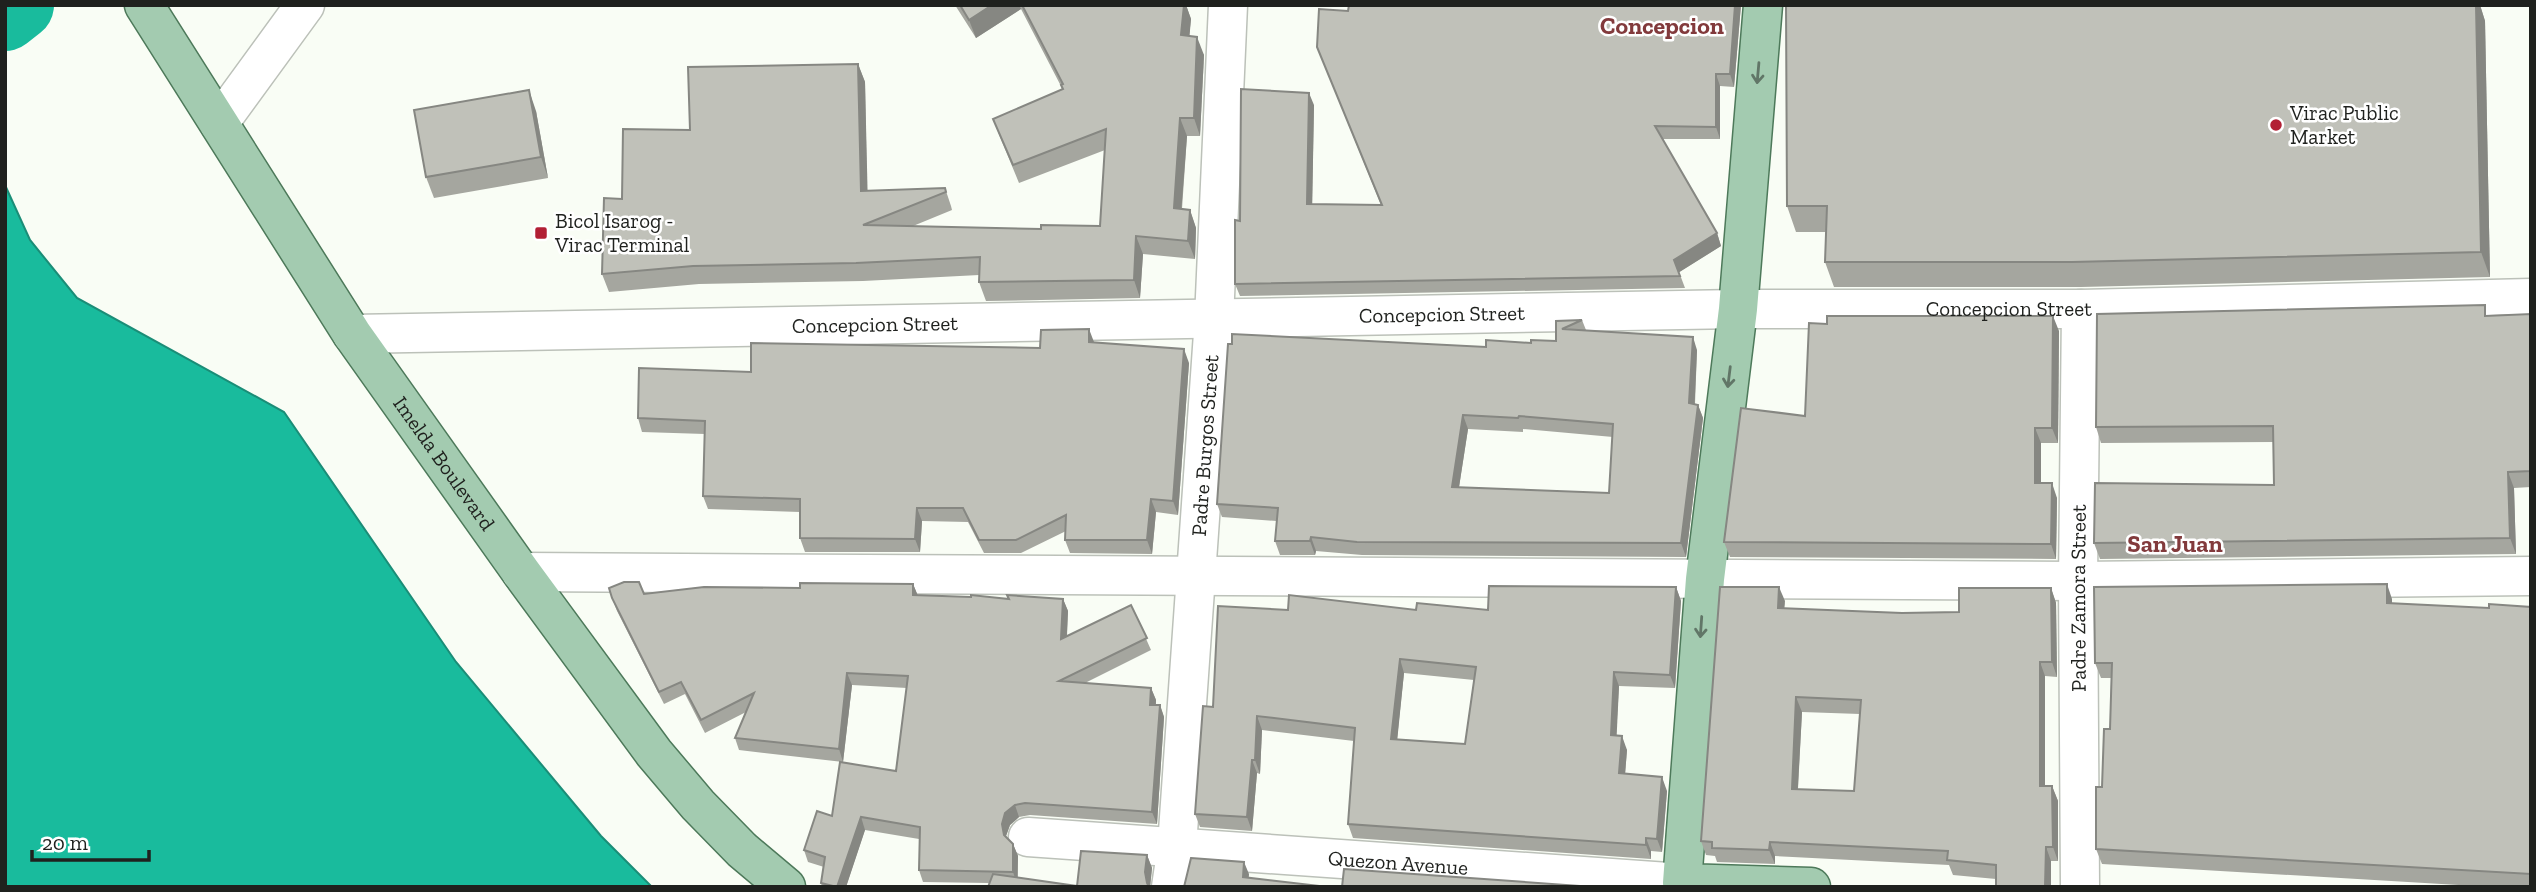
<svg xmlns="http://www.w3.org/2000/svg" width="2536" height="892" viewBox="0 0 2536 892" font-family="'Zilla Slab',serif">
	<style>
		.water { fill: #19bb9d; stroke: #1b8d77; stroke-width: 2 }
		.lines { fill: none; stroke-linecap: round; stroke-linejoin: round }
		.river { stroke: #19bb9d; stroke-width: 70 }
		.minor-casing { stroke: #bcc1b9; stroke-width: 41 }
		.major-casing { stroke: #4d795a; stroke-width: 41 }
		.minor { stroke: #fff; stroke-width: 38 }
		.major { stroke: #a3cbb0; stroke-width: 38 }
		.wall { fill: #a5a69f; fill-rule: evenodd }
		.shaded-wall { fill: #868782 }
		.building { fill: #c0c1b9; stroke: #868782; stroke-width: 2; fill-rule: evenodd }
		.oneway { stroke: #617667 }
		.poi-dot { fill: #b21f34; stroke: #fff; stroke-width: 2.5 }
		.labels { text-anchor: middle; stroke-width: 5; stroke-linejoin: round; paint-order: stroke }
		.poi-label { font-size: 21px; fill: #1f211e; stroke: #fff; text-anchor: start }
		.street-label { font-size: 21px; fill: #1f211e; stroke: #fff }
		.quarter-label { font-size: 24px; font-weight: bold; fill: #823a3c; stroke: #fff }
	</style>
	<rect width="100%" height="100%" fill="#f9fdf5"/>
	<!-- water -->
	<path class="water" d="M5 185 30 240 77 298 284 412 456 662 601 836 652 887H5Z"/>
	<g class="lines">
		<!-- river -->
		<path class="river" d="M5 16 19 5"/>
		<defs>
			<g id="minor">
				<path d="M219 123 305 5"/>
				<path id="s1" d="M352 334 1738 309H2081L2531 298"/>
				<path d="M521 572 2078 581 2531 576"/>
				<path id="s2" d="M1028 837 1682 883V887"/>
				<path id="s3" d="M1171 887 1177 846 1214 319 1228 5"/>
				<path id="s4" d="M2080 887 2078 581 2081 309"/>
			</g>
			<g id="major">
				<path id="s5" d="M144 5 352 334 521 572 654 753 698 805 742 850 786 887"/>
				<path d="M1763 5 1738 309 1705 579 1682 883 1811 887"/>
			</g>
		</defs>
		<!-- minor casing -->
		<use href="#minor" class="minor-casing"/>
		<!-- major casing -->
		<use href="#major" class="major-casing"/>
		<!-- minor -->
		<use href="#minor" class="minor"/>
		<!-- major -->
		<use href="#major" class="major"/>
	</g>
	<!-- wall -->
	<g class="wall">
		<path d="M955 5H1186L1191 19 1189 36 1204 55 1200 136H1187L1182 209 1190 210 1196 228 1195 259 1143 254 1140 298 986 301 979 282V275L863 281 699 284 609 292 602 274 622 199 690 130 858 64 865 82 867 191 945 188 951 206 952 210 913 226 1041 229 1100 226 1105 150 1019 183 1000 137 993 119 1063 90 1021 9 976 38Z"/>
		<path d="M1349 5H1741L1734 87 1720 86V139H1662L1717 233 1721 246 1679 272 1685 288 1240 296 1235 284 1240 221 1314 105 1312 204 1381 205 1317 47 1348 11Z"/>
		<path d="M1786 5H2480L2485 21 2490 277 2081 287H1834L1825 262 1826 232H1796L1787 206Z"/>
		<path d="M536 111 548 178 434 198 426 177Z"/>
		<path d="M2531 314V487L2514 488 2516 554 2100 559 2094 543 2274 485 2273 442 2101 443 2096 427 2489 315Z"/>
		<path d="M1582 320 1586 330 1697 350 1695 404 1698 405 1703 418 1686 557 1362 555 1316 551 1315 555H1280L1275 541 1277 521 1222 517 1217 504 1486 347 1556 341V321ZM1468 429 1523 432V429L1613 437 1609 493 1459 487Z"/>
		<path d="M2059 331 2058 443H2041V483L2057 498 2056 559 1730 557 1724 542Z"/>
		<path d="M1094 342 1189 363 1178 515 1156 512 1152 554 1070 553 1065 540 1066 531 1021 553H984L968 522 922 521 920 552H805L800 538V512L708 509 703 496 705 434 642 432 638 418 751 372 1040 348Z"/>
		<path d="M624 582H639L644 594 704 587 800 588V583L913 584 918 596 971 597V595L1009 599 1007 595 1063 599 1068 611 1067 636 1131 605 1151 650 1085 683 1151 688 1156 700V705H1160L1164 717 1157 824 1030 815 1019 817 1010 825 1006 836 1013 844 1018 856V878L1077 886 1081 851 1147 855 1152 868 1150 887H988L989 883 923 882 919 870V839L865 830 846 887H822L821 883 824 867 808 862 804 850 817 811 832 816 840 762 896 771 907 688 852 685 843 762 739 750 735 738 746 712 705 733 685 694 664 704 617 611 612 598 609 588Z"/>
		<path d="M1676 587 1681 601 1675 688 1619 686 1616 736 1627 750 1625 774 1667 791 1662 852 1651 851V859L1353 838 1348 824 1354 741 1262 730 1260 774 1257 773 1252 831 1200 827 1195 814 1213 707 1288 610H1488ZM1404 673 1474 680 1465 744 1397 739Z"/>
		<path d="M2051 588 2056 603 2057 677 2045 676V786H2052L2058 801V861H2051V887H1996V879L1953 875 1949 865 1775 856V864L1717 862 1715 856 1706 855 1701 841 1785 601 1784 608 1902 613 1959 612ZM1802 712 1860 714 1854 791 1798 789Z"/>
		<path d="M2392 599V604L2489 608 2531 607V887H2492L2102 864 2096 849 2110 729 2111 678H2101L2095 663Z"/>
	</g>
	<!-- shaded-wall -->
	<g class="shaded-wall">
		<path d="M992 5H1019L1021 9 976 38 969 20Z"/>
		<path d="M1184 5H1186L1191 19 1188 53 1181 35Z"/>
		<path d="M1735 5H1741L1734 87 1730 74Z"/>
		<path d="M2476 5H2480L2485 21 2490 277 2481 252Z"/>
		<path d="M1197 37 1204 55 1200 136 1194 118Z"/>
		<path d="M858 64 865 82 868 210 861 191Z"/>
		<path d="M1716 74 1720 86V139L1716 127Z"/>
		<path d="M529 90 536 111 548 178 541 157Z"/>
		<path d="M1309 93 1314 105 1312 216 1307 204Z"/>
		<path d="M1180 118 1187 136 1180 227 1174 208Z"/>
		<path d="M1190 210 1196 228 1195 259 1188 241Z"/>
		<path d="M1717 233 1721 246 1678 273 1674 260Z"/>
		<path d="M1136 236 1143 254 1140 298 1134 280Z"/>
		<path d="M2053 316 2059 331 2058 443 2052 428Z"/>
		<path d="M1089 329 1094 342H1089Z"/>
		<path d="M1693 337 1697 350 1694 417 1689 403Z"/>
		<path d="M1184 349 1189 363 1178 515 1173 501Z"/>
		<path d="M1698 405 1703 418 1686 557 1681 543Z"/>
		<path d="M1463 415 1468 429 1457 500 1452 487Z"/>
		<path d="M2035 428 2041 443V498L2035 483Z"/>
		<path d="M2508 472 2514 488 2516 554 2510 538Z"/>
		<path d="M2052 483 2057 498 2056 559 2051 544Z"/>
		<path d="M1151 499 1156 512 1152 554 1147 540Z"/>
		<path d="M917 508 922 521 920 552 915 539Z"/>
		<path d="M1311 537 1316 551 1315 555 1310 541Z"/>
		<path d="M913 584 918 596 913 595Z"/>
		<path d="M2387 584 2392 599V619L2387 603Z"/>
		<path d="M1676 587 1681 601 1675 688 1670 675Z"/>
		<path d="M1779 587 1785 601 1783 622 1778 608Z"/>
		<path d="M2051 588 2056 603 2057 677 2052 662Z"/>
		<path d="M1063 599 1068 611 1066 651 1061 639Z"/>
		<path d="M1400 659 1404 673 1396 752 1391 739Z"/>
		<path d="M2040 662 2045 676V800L2040 786Z"/>
		<path d="M1614 672 1619 686 1616 749 1611 735Z"/>
		<path d="M847 673 852 685 843 762 839 749Z"/>
		<path d="M1151 688 1156 700 1155 717 1150 705Z"/>
		<path d="M1796 697 1802 712 1797 803 1792 789Z"/>
		<path d="M1160 705 1164 717 1157 824 1152 812Z"/>
		<path d="M1257 716 1262 730 1260 774 1255 760Z"/>
		<path d="M1622 736 1627 750 1624 787 1619 773Z"/>
		<path d="M1252 760 1257 773 1252 831 1247 817Z"/>
		<path d="M1662 777 1667 791 1662 852 1657 839Z"/>
		<path d="M2052 786 2058 801V861L2053 847Z"/>
		<path d="M1015 805 1019 817 1010 825 1006 836 1004 835 1002 824 1005 813Z"/>
		<path d="M861 817 865 830 846 887H837Z"/>
		<path d="M1646 838 1651 851V859L1646 845Z"/>
		<path d="M1770 842 1775 856V864L1769 850Z"/>
		<path d="M1013 844 1018 856 1017 884 1013 872Z"/>
		<path d="M2046 847 2051 861V887H2045Z"/>
		<path d="M1147 855 1152 868 1150 887 1147 883 1145 872Z"/>
		<path d="M1244 862 1249 874 1248 887 1243 877Z"/>
	</g>
	<!-- building -->
	<g class="building">
		<path d="M960 5H992L969 20Z"/>
		<path d="M1022 5H1184L1181 35 1197 37 1194 118H1180L1174 208 1190 210 1188 241 1136 236 1134 280 979 282 980 257 856 263 693 266 602 274 604 198 622 199 623 129 690 130 688 67 858 64 861 191 945 188 946 192 863 225 1041 229V225L1100 226 1106 129 1013 165 993 119 1063 89 1061 85 1063 84Z"/>
		<path d="M1349 5H1735L1730 74H1716V127L1655 126 1717 233 1674 260 1680 276 1235 284V220L1240 221 1241 89 1309 93 1307 204 1382 205 1317 47 1319 9 1348 11Z"/>
		<path d="M1786 5H2476L2481 252 2072 262H1825L1827 206H1787Z"/>
		<path d="M529 90 541 157 426 177 414 110Z"/>
		<path d="M2485 305V316L2531 314V471L2508 472 2510 538 2094 543 2095 483 2274 485 2273 426 2096 427 2097 314Z"/>
		<path d="M1827 316H2053L2052 428H2035V483H2052L2051 544 1724 542 1741 408 1805 416 1809 323 1827 324Z"/>
		<path d="M1582 320 1562 329 1693 337 1689 403 1698 405 1681 543 1357 542 1311 537 1310 541H1275L1278 508 1217 504 1228 344H1232V334L1486 347V340L1531 343V340L1556 341V321ZM1463 415 1518 418 1519 416 1613 424 1609 493 1452 487Z"/>
		<path d="M1089 329V342L1184 349 1173 501 1151 499 1147 540H1065L1066 515 1016 540H979L963 508H917L915 539 800 538V499L703 496 705 421 638 418 639 368 751 372V343L1040 348 1041 330Z"/>
		<path d="M624 582H639L644 594 704 587 800 588V583L913 584V595L971 597V595L1009 599 1007 595 1063 599 1061 639 1131 605 1147 638 1059 681 1151 688 1150 705H1160L1152 812 1025 803 1015 805 1005 813 1002 824 1004 835 1013 844V872L919 870 920 827 861 817 837 887 821 883 825 857 804 850 817 811 832 816 840 762 896 771 908 676 847 673 839 749 735 738 754 693 701 720 681 682 659 692 612 598 609 588Z"/>
		<path d="M2387 584V603L2489 608V604L2531 607V874L2096 849V787H2102L2104 729H2110L2112 663H2095L2094 587Z"/>
		<path d="M1489 586 1676 587 1670 675 1614 672 1611 735 1622 736 1619 773 1662 777 1657 839 1646 838V845L1348 824 1355 728 1257 716 1255 760H1252L1247 817 1195 814 1203 706 1213 707 1218 606 1288 610 1289 595 1416 610 1417 603 1488 610ZM1400 659 1476 667 1465 744 1391 739Z"/>
		<path d="M1720 587H1779L1778 608 1902 613 1959 612V588H2051L2052 662H2040V786H2052L2053 847H2046L2045 887H1996V865L1947 860 1948 851 1770 842 1769 850 1712 848V842L1701 841ZM1796 697 1861 700 1854 791 1792 789Z"/>
		<path d="M1081 851 1147 855 1145 872 1147 883 1149 887H988L993 874 1077 886Z"/>
		<path d="M1191 858 1244 862 1243 877 1328 887H1184Z"/>
		<path d="M1344 869 1594 887H1342Z"/>
	</g>
	<!-- one-way arrows -->
	<defs><path id="oneway-shaft" d="M-6 0H5M1.5-3L5.5 0L1.5 3" fill="none" stroke-width="1.6" stroke-linecap="round" stroke-linejoin="round" transform="scale(1.75)"/></defs>
	<g class="oneway">
		<use href="#oneway-shaft" transform="translate(1758 73) rotate(95)"/>
		<use href="#oneway-shaft" transform="translate(1729 377) rotate(97)"/>
		<use href="#oneway-shaft" transform="translate(1701 627) rotate(94)"/>
	</g>
	<!-- markers -->
	<g class="poi-dot">
		<circle cx="2276" cy="125" r="7"/>
		<rect x="534" y="226" width="14" height="14" rx="3.5"/>
	</g>
	<g class="labels">
		<!-- poi labels -->
		<g class="poi-label">
			<text x="2290" y="120">Virac Public<tspan x="2290" dy="24">Market</tspan></text>
			<text x="555" y="228">Bicol Isarog -<tspan x="555" dy="24">Virac Terminal</tspan></text>
		</g>
		<!-- street labels -->
		<g class="street-label">
			<text dy="7" stroke="none"><textPath href="#s1" startOffset="1657">Concepcion Street</textPath></text>
			<text dy="7" stroke="none"><textPath href="#s1" startOffset="1090">Concepcion Street</textPath></text>
			<text dy="7" stroke="none"><textPath href="#s1" startOffset="523">Concepcion Street</textPath></text>
			<text dy="7" stroke="none"><textPath href="#s3" startOffset="443">Padre Burgos Street</textPath></text>
			<text dy="7" stroke="none"><textPath href="#s5" startOffset="548">Imelda Boulevard</textPath></text>
			<text dy="7" stroke="none"><textPath href="#s4" startOffset="289">Padre Zamora Street</textPath></text>
			<text dy="7" stroke="none"><textPath href="#s2" startOffset="371">Quezon Avenue</textPath></text>
		</g>
		<!-- quarter labels -->
		<g class="quarter-label">
			<text x="1662" y="34">Concepcion</text>
			<text x="2175" y="552">San Juan</text>
		</g>
	</g>
	<!-- border -->
	<rect width="2536" height="892" fill="none" stroke="#1f211e" stroke-width="14"/>
	<!-- scale -->
	<path d="M32 850v10h117v-10" fill="none" stroke="#1f211e" stroke-width="3.5"/>
	<text x="42" y="850" font-size="21" fill="#1f211e" stroke="#ffffff" stroke-width="5" paint-order="stroke">20 m</text>
</svg>
